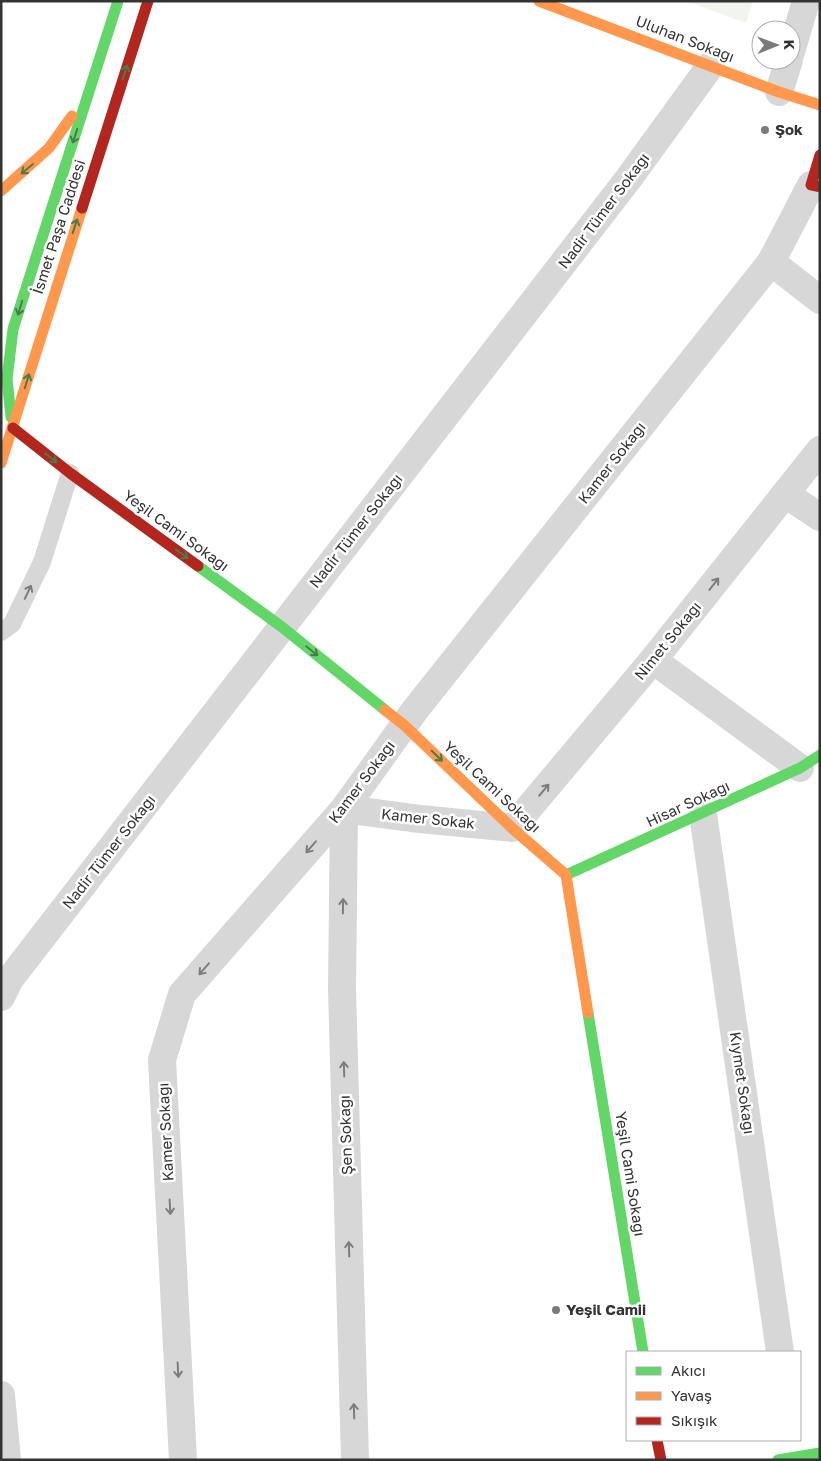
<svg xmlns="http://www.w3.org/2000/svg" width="821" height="1461" viewBox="0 0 821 1461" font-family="'Golos Text',sans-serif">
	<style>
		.green { fill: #f1f5ed }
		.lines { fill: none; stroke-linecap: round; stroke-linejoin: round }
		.lane { stroke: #d7d7d7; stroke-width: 18 }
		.street { stroke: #d7d7d7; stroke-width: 28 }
		.fast { stroke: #63d668; stroke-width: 11 }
		.slow { stroke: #ff974d; stroke-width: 11 }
		.jam { stroke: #b3261e; stroke-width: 11 }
		.oneway { stroke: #497c4b }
		.oneway2 { stroke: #7d7d7d }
		.poi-dot { fill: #7a7a7a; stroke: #fff; stroke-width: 2 }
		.labels { text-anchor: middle; stroke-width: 5; stroke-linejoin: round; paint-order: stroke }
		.street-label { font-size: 15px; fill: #333; stroke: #fff }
		.poi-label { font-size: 15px; font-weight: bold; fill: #333; stroke: #fff; text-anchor: start }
	</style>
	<rect width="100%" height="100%" fill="#fff"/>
	<!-- green -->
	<path class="green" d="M686 1H753L746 23Z"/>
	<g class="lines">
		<!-- lane -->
		<path class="lane" d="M1 632 12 624 42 562 70 473"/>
		<!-- street -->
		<g class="street">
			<path d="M791 52 806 1"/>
			<path d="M779 92 789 60"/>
			<path d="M771 262 820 300"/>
			<path d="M785 494 820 517"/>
			<path d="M653 660 800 768"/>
			<path d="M703 814 780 1352"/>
			<path d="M1 997 10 979 629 178 711 65"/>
			<path d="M1 1395 7 1460"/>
			<path d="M183 1460 162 1060 182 994 344 809 415 710 771 262 811 185"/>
			<path d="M355 1460 342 989 344 809 420 819 512 828 653 660 820 450"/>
		</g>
		<!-- fast -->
		<g class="fast">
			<path d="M11 417 7 379 13 329 118 1"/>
			<path d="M198 566 282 627 385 710"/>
			<path d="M566 875 800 768 820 755"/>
			<path d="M588 1013 643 1352"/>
			<path d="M778 1460 820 1453"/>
		</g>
		<!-- slow -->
		<g class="slow">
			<path d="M539 1 779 92 820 105"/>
			<path d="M1 191 49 148 72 116"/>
			<path d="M1 463 82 208"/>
			<path d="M385 710 404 725 512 828 566 875 588 1013"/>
		</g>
		<!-- jam -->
		<g class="jam">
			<path d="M820 155 811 185 820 187"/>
			<path d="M82 208 148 1"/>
			<path d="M13 428 70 473 198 566"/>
			<path d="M657 1440 661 1460"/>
		</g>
	</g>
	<!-- one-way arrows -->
	<defs><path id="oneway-shaft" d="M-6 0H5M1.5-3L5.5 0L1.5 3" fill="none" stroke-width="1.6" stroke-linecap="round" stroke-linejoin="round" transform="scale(1.25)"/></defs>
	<g class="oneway">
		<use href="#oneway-shaft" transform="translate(125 72) rotate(-72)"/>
		<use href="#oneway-shaft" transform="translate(75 136) rotate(108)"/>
		<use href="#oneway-shaft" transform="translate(27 169) rotate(140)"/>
		<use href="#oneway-shaft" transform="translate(75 226) rotate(-72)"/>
		<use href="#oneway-shaft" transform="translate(20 308) rotate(107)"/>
		<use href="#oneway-shaft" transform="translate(27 381) rotate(-73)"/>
		<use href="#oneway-shaft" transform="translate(51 458) rotate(38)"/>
		<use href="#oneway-shaft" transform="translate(182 554) rotate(36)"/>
		<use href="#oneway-shaft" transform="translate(312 651) rotate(39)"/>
		<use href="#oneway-shaft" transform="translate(437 756) rotate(44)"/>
	</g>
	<g class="oneway2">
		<use href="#oneway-shaft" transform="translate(714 584) rotate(-52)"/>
		<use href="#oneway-shaft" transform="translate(28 592) rotate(-65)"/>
		<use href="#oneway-shaft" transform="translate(544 790) rotate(-50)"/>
		<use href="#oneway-shaft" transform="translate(311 847) rotate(131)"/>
		<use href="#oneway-shaft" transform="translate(343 906) rotate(-89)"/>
		<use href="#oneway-shaft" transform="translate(204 969) rotate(131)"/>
		<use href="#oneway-shaft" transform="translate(344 1069) rotate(-92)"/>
		<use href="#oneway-shaft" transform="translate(170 1207) rotate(87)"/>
		<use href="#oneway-shaft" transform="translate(349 1249) rotate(-92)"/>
		<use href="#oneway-shaft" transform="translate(178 1370) rotate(87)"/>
		<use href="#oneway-shaft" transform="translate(354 1411) rotate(-92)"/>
	</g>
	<!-- markers -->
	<g class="poi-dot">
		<circle cx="765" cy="130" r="5"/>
		<circle cx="556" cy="1310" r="5"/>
	</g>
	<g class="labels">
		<!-- street labels -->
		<g class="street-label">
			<text transform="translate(685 39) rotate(21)" y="5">Uluhan Sokağı</text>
			<text transform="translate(604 211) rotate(-53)" y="5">Nadir Tümer Sokağı</text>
			<text transform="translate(59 227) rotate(-72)" y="5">İsmet Paşa Caddesi</text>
			<text transform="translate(612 463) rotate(-52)" y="5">Kamer Sokağı</text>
			<text transform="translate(176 531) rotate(36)" y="5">Yeşil Cami Sokağı</text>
			<text transform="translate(356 531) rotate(-52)" y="5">Nadir Tümer Sokağı</text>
			<text transform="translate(668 641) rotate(-51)" y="5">Nimet Sokağı</text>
			<text transform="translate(362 782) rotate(-53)" y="5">Kamer Sokağı</text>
			<text transform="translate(492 787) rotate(43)" y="5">Yeşil Cami Sokağı</text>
			<text transform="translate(688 804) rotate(-25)" y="5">Hisar Sokağı</text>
			<text transform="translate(428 819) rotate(6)" y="5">Kamer Sokak</text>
			<text transform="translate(109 852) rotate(-52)" y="5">Nadir Tümer Sokağı</text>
			<text transform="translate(742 1083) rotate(82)" y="5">Kıymet Sokağı</text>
			<text transform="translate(166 1132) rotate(-93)" y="5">Kamer Sokağı</text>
			<text transform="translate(346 1135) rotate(-92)" y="5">Şen Sokağı</text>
			<text transform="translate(630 1174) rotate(81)" y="5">Yeşil Cami Sokağı</text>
		</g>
		<!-- poi labels -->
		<g class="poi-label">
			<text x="775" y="135">Şok</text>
			<text x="566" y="1315">Yeşil Camii</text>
		</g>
	</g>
	<!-- border -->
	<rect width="821" height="1461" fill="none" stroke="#333333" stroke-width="5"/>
	<!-- legend -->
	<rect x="626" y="1351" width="175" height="90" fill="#ffffff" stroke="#adadad"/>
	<rect x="636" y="1367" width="25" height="8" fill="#63d668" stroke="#adadad"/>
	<text x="671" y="1376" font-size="15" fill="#333333">Akıcı</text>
	<rect x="636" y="1392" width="25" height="8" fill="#ff974d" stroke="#adadad"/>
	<text x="671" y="1401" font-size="15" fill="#333333">Yavaş</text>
	<rect x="636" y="1417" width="25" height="8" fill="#b3261e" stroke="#adadad"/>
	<text x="671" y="1426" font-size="15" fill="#333333">Sıkışık</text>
	<!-- north arrow -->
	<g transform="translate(776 45) rotate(89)"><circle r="24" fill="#ffffff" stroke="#adadad"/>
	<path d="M0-4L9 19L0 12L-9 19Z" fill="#7a7a7a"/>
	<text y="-8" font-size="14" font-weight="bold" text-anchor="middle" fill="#333333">K</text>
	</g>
</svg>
